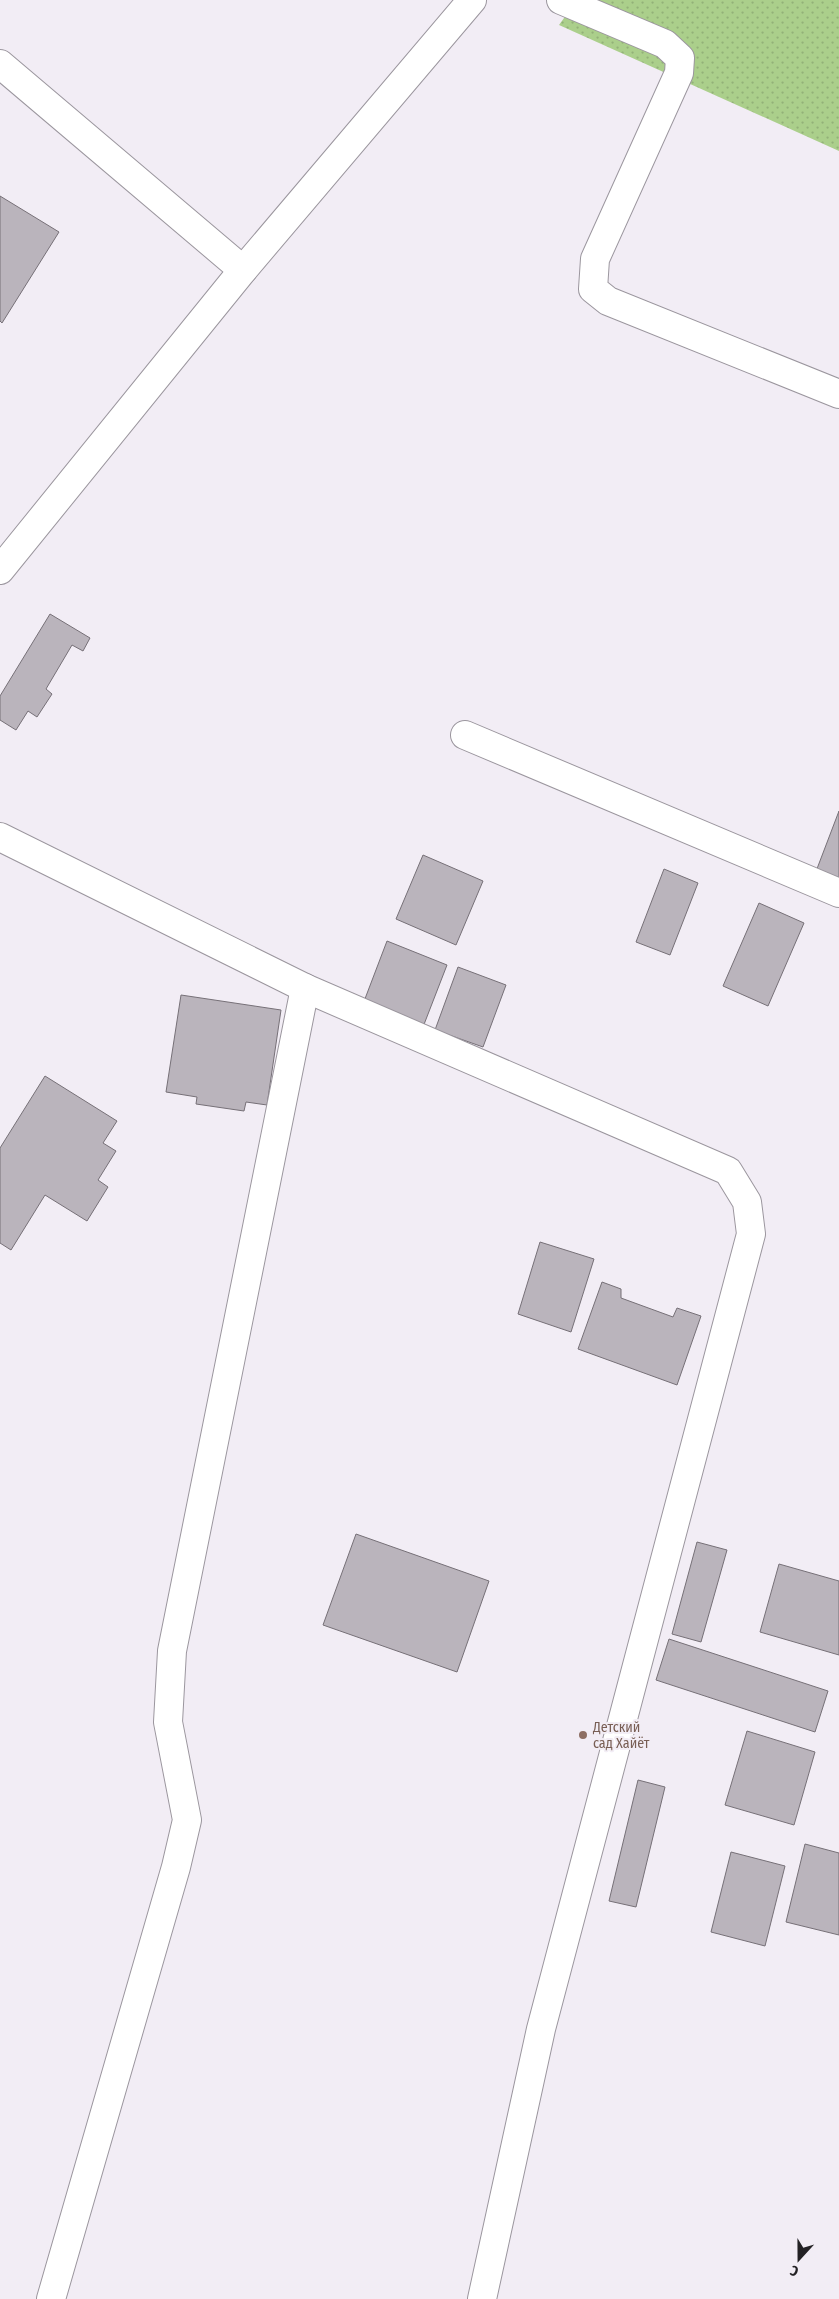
<svg xmlns="http://www.w3.org/2000/svg" width="839" height="2299" viewBox="0 0 839 2299" font-family="'Fira Sans Condensed',sans-serif">
	<style>
		.grass { fill: url(#grass-dots) }
		.building { fill: #bab4bc; stroke: #767077 }
		.lines { fill: none; stroke-linecap: round; stroke-linejoin: round }
		.street-casing { stroke: #9b969e; stroke-width: 30 }
		.secondary-casing { stroke: #9b969e; stroke-width: 30 }
		.street { stroke: #fff; stroke-width: 28 }
		.secondary { stroke: #fff; stroke-width: 28 }
		.education-dot { fill: #8d6e63; stroke: #f2edf5; stroke-width: 2 }
		.labels { text-anchor: middle; stroke-width: 4; stroke-linejoin: round; paint-order: stroke }
		.education-label { font-size: 14px; fill: #785e54; stroke: #f2edf5; text-anchor: start }
	</style>
	<defs>
		<pattern id="grass-dots" width="8" height="8" patternUnits="userSpaceOnUse" patternTransform="scale(1.25)"><rect width="8" height="8" fill="#abcf8b"/><path d="M2 2h.1M6 6h.1" fill="none" stroke="#93b178" stroke-width="1.8" stroke-linecap="round"/></pattern>
	</defs>
	<rect width="100%" height="100%" fill="#f2edf5"/>
	<!-- grass -->
	<path class="grass" d="M577 0H839V151L559 25Z"/>
	<!-- building -->
	<g class="building">
		<path d="M0 196 59 232 2 323 0 321Z"/>
		<path d="M50 614 90 638 83 651 72 645 46 689 52 694 37 717 28 711 16 730 0 720V696Z"/>
		<path d="M839 811V882L815 874Z"/>
		<path d="M423 855 483 881 456 945 396 919Z"/>
		<path d="M664 869 698 883 670 955 636 942Z"/>
		<path d="M759 903 804 923 768 1006 723 986Z"/>
		<path d="M387 941 447 965 423 1027 363 1004Z"/>
		<path d="M458 967 506 985 483 1047 435 1030Z"/>
		<path d="M181 995 281 1010 267 1105 246 1102 244 1111 196 1104 197 1097 166 1092Z"/>
		<path d="M45 1076 117 1121 103 1143 116 1151 98 1180 108 1187 87 1221 45 1195 11 1250 0 1243V1148Z"/>
		<path d="M540 1242 594 1259 571 1332 518 1314Z"/>
		<path d="M602 1282 621 1289V1298L673 1317 677 1308 701 1316 677 1385 578 1349Z"/>
		<path d="M356 1534 489 1581 457 1672 323 1625Z"/>
		<path d="M697 1542 727 1550 701 1642 672 1634Z"/>
		<path d="M779 1564 839 1581V1655L760 1632Z"/>
		<path d="M669 1639 828 1691 815 1732 656 1680Z"/>
		<path d="M747 1731 815 1752 794 1825 725 1805Z"/>
		<path d="M638 1780 665 1787 636 1907 609 1901Z"/>
		<path d="M805 1844 839 1853V1935L786 1922Z"/>
		<path d="M731 1852 785 1866 765 1946 711 1932Z"/>
	</g>
	<g class="lines">
		<defs>
			<g id="street">
				<path d="M561 0 665 44 680 58 679 73 595 259 593 289 608 301 839 394"/>
				<path d="M0 64 243 270"/>
				<path d="M465 735 839 893"/>
				<path d="M0 837 305 988 728 1171 747 1202 751 1234 541 2029 482 2299"/>
				<path d="M51 2299 176 1867 187 1820 168 1722 172 1651 305 988"/>
			</g>
			<path id="secondary" d="M0 570 243 270 472 0"/>
		</defs>
		<!-- street casing -->
		<use href="#street" class="street-casing"/>
		<!-- secondary casing -->
		<use href="#secondary" class="secondary-casing"/>
		<!-- street -->
		<use href="#street" class="street"/>
		<!-- secondary -->
		<use href="#secondary" class="secondary"/>
	</g>
	<!-- markers -->
	<circle class="education-dot" cx="583" cy="1735" r="5"/>
	<g class="labels">
		<!-- education labels -->
		<g class="education-label">
			<text x="593" y="1732">Детский<tspan x="593" dy="16">сад Хайёт</tspan></text>
		</g>
	</g>
	<!-- north arrow -->
	<g transform="translate(799 2259) rotate(201)" stroke="#f2edf5" stroke-width="4" paint-order="stroke">
	<path d="M0-4L9 19L0 12L-9 19Z" fill="#232124"/>
	<text y="-8" font-size="14" font-weight="bold" text-anchor="middle" fill="#232124">С</text>
	</g>
</svg>
